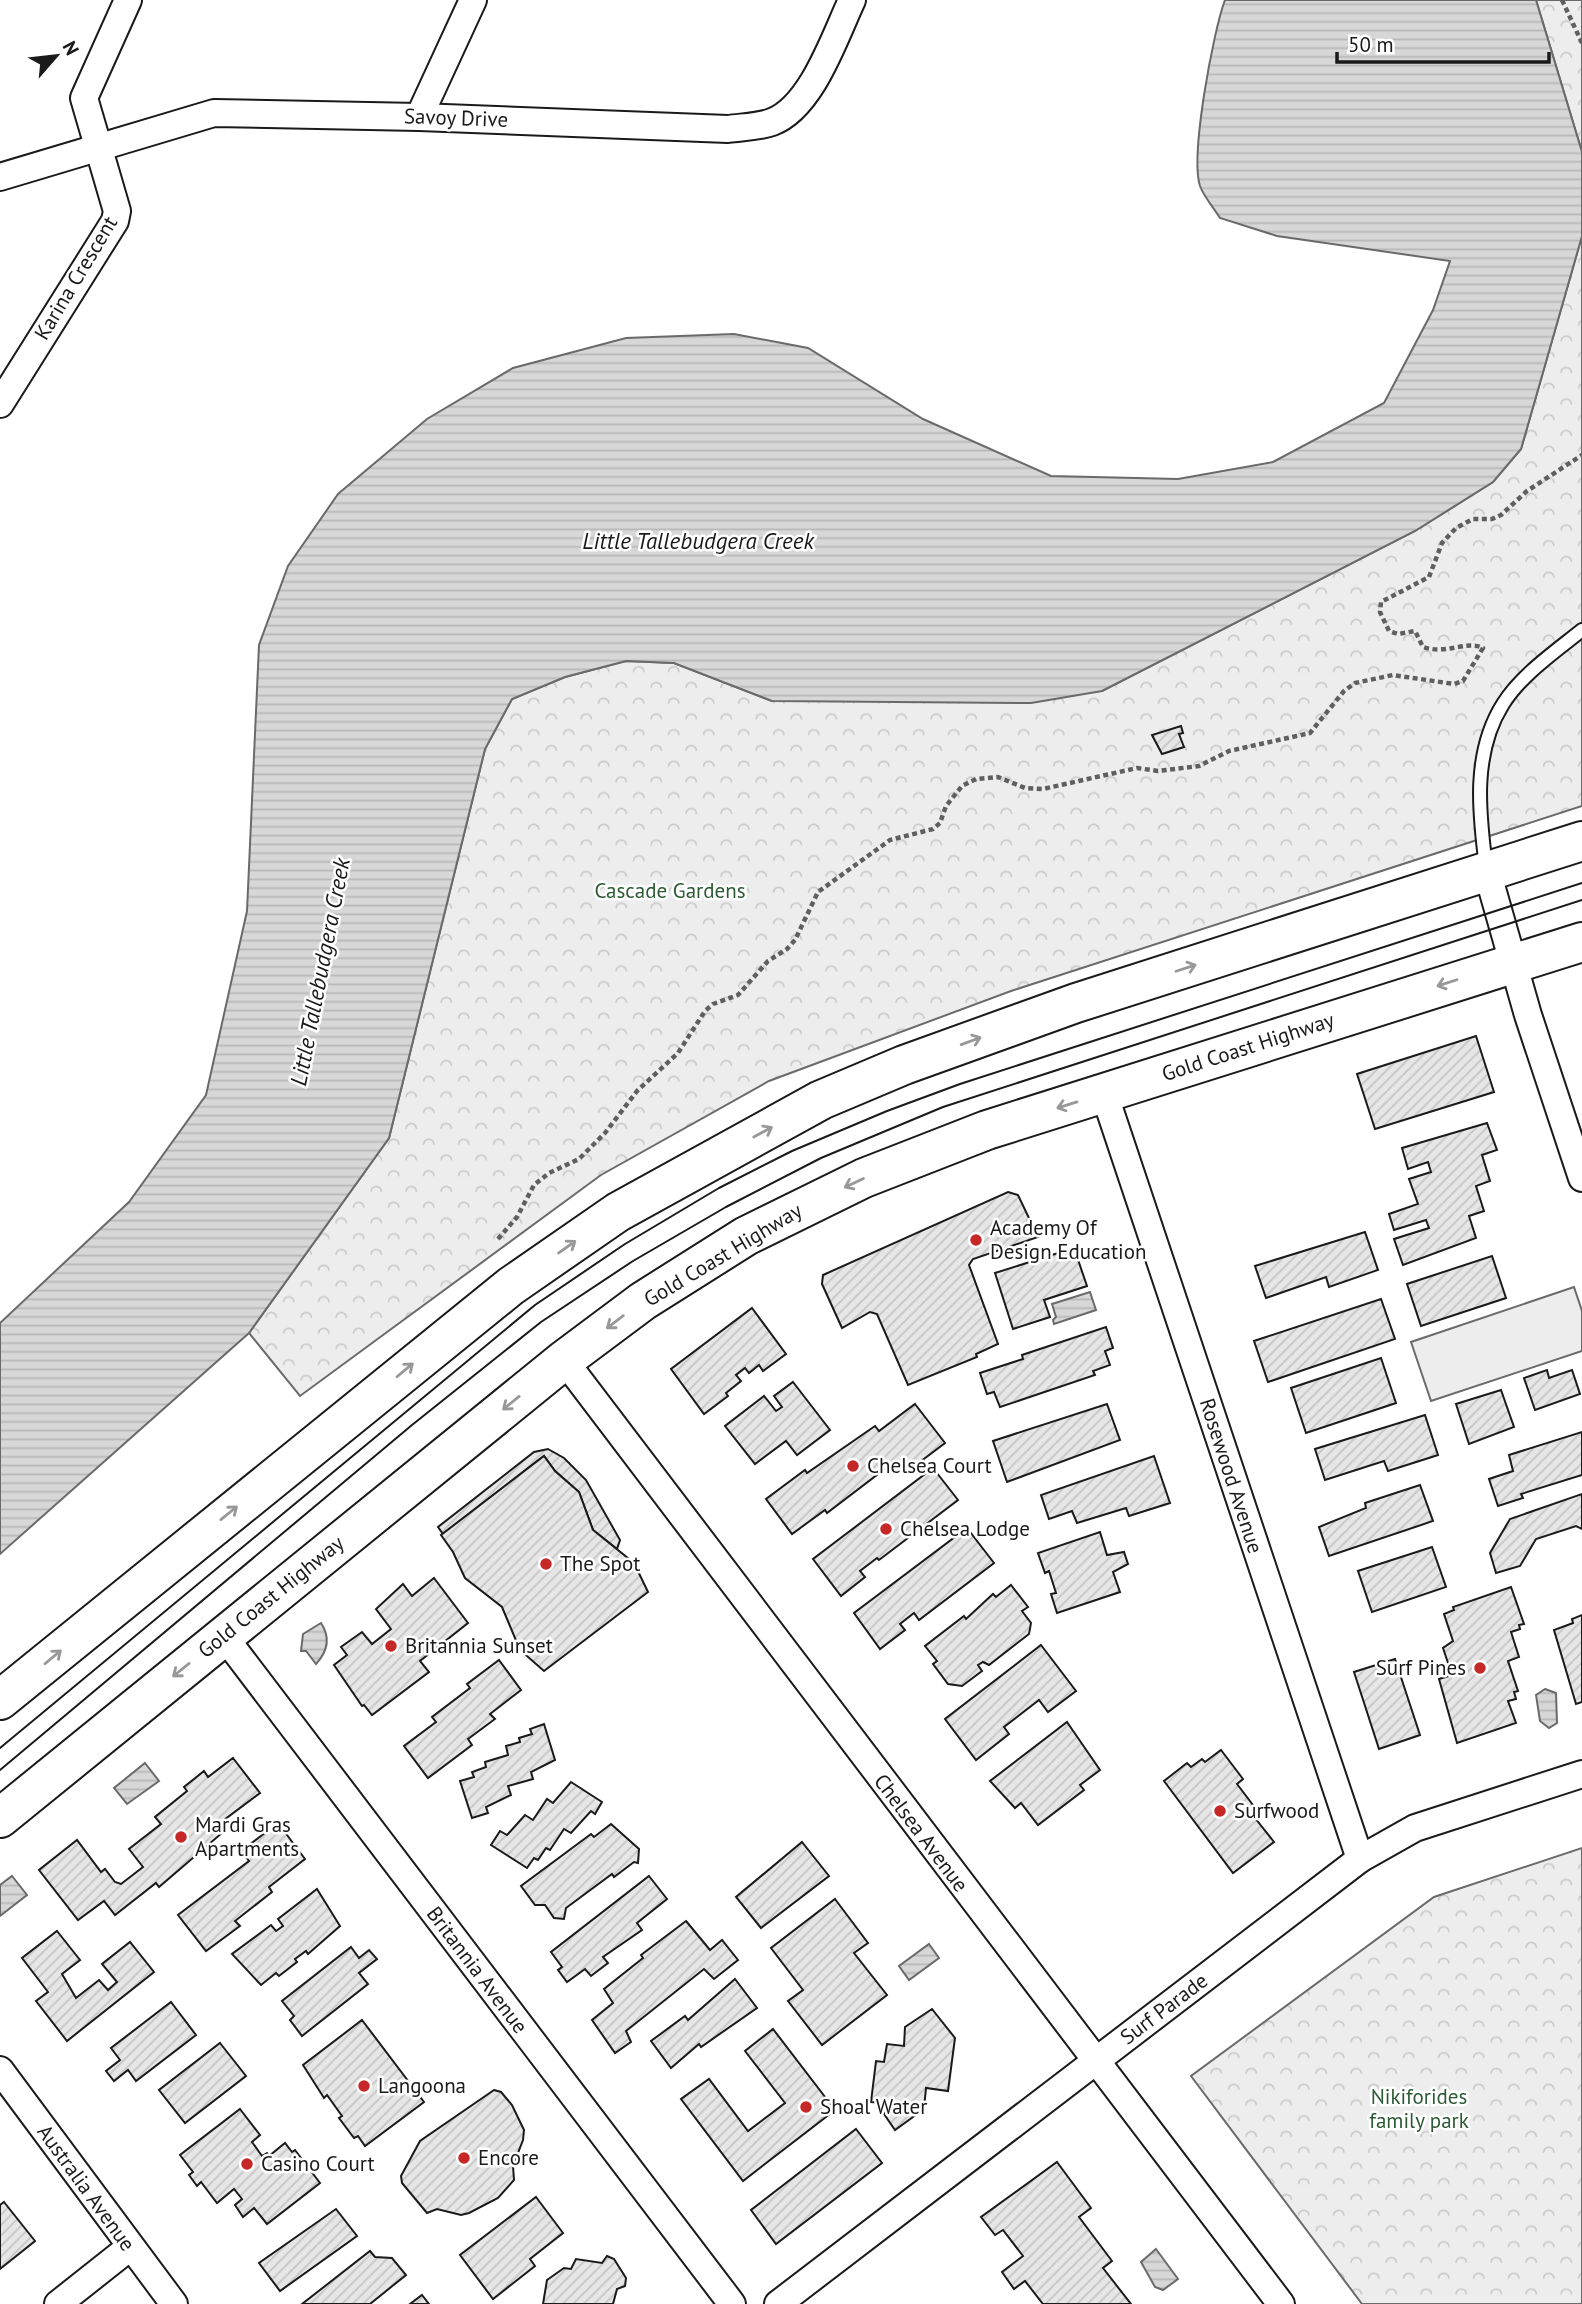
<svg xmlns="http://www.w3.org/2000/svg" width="1582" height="2304" viewBox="0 0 1582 2304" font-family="'PT Sans',sans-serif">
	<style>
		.green { fill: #ededed; stroke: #6a6a6a; stroke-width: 2 }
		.forest { fill: url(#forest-crowns); stroke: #6a6a6a; stroke-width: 2 }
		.water { fill: url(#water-rules); stroke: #6a6a6a; stroke-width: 2 }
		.building { fill: url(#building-hatch); stroke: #1a1a1a; stroke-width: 2 }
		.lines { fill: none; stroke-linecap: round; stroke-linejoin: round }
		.service-casing { stroke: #1a1a1a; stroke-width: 16 }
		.minor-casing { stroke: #1a1a1a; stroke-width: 30 }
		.trunk-casing { stroke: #1a1a1a; stroke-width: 42 }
		.path { stroke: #5f5f5f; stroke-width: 4.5; stroke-dasharray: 5 3.5; stroke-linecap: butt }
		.service { stroke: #fff; stroke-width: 12 }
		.minor { stroke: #fff; stroke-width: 26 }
		.trunk { stroke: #fff; stroke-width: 38 }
		.tram { stroke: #1a1a1a; stroke-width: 2 }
		.oneway { stroke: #989898 }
		.poi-dot { fill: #c62828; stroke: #fff; stroke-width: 2.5 }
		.labels { text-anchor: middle; stroke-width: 5; stroke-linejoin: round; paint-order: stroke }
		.street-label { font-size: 21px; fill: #1a1a1a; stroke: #fff }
		.park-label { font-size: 21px; fill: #2b5a34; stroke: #fff }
		.poi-label { font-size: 21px; fill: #1a1a1a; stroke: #fff; text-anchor: start }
		.water-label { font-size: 23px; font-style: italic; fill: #1a1a1a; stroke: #fff }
	</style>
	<defs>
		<pattern id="forest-crowns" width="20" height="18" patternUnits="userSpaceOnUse" patternTransform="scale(1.75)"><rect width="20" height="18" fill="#ededed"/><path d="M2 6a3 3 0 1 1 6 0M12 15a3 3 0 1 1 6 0" fill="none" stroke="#cbcbcb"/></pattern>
		<pattern id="water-rules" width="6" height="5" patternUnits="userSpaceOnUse" patternTransform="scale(1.75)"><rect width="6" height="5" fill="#d7d7d7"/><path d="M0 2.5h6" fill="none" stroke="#b8b8b8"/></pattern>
		<pattern id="building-hatch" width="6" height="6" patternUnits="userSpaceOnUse" patternTransform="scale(1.75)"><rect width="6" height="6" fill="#e6e6e6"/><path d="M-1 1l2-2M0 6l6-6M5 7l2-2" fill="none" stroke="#c5c5c5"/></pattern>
	</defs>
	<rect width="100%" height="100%" fill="#fff"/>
	<!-- green -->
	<path class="green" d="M1574 1287 1582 1311V1351L1431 1401 1411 1342Z"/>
	<!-- forest -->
	<g class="forest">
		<path d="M1536 0H1582V152Z"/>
		<path d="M1582 236V806L1011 991 769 1081 601 1175 300 1396 249 1333 389 1138 485 749 512 699 565 677 626 661 674 663 772 701 1102 691 1415 531 1493 482 1521 449Z"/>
		<path d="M1582 1848V2304H1362L1191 2076 1434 1897Z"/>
	</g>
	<!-- water -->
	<g class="water">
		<path d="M1225 0H1536L1582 152V236L1521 449 1493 482 1415 531 1102 691 1031 703 772 701 674 663 626 661 565 677 512 699 485 749 389 1138 249 1333 0 1554V1323L129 1202 206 1095 247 911 259 645 288 566 338 494 427 419 513 368 626 338 734 334 808 348 923 419 1051 476 1178 479 1273 462 1384 403 1433 310 1450 261 1277 236 1220 218C1214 208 1204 197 1200 186 1190 156 1213 32 1225 0Z"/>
		<path d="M1090 1292 1096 1310 1054 1324 1053 1320 1056 1317 1052 1304Z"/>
		<path d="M321 1623C331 1638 328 1651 316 1664L306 1651H301L303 1634Z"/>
		<path d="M1545 1689 1556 1693 1557 1723 1549 1728 1540 1721 1536 1695Z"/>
		<path d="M145 1763 159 1781 127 1804 114 1788Z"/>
		<path d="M12 1876 27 1895 0 1916V1885Z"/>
		<path d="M929 1944 939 1958 909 1980 899 1966Z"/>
		<path d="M1156 2249 1178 2279 1163 2290 1155 2287 1141 2262Z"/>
	</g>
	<!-- building -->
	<g class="building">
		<path d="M1181 726 1183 733 1179 734 1184 747 1162 754 1152 735Z"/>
		<path d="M1476 1036 1494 1092 1375 1129 1357 1074Z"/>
		<path d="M1487 1123 1497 1150 1482 1155 1490 1181 1476 1186 1484 1211 1469 1216 1476 1238 1403 1265 1394 1239 1429 1228 1426 1220 1394 1230 1389 1214 1418 1204 1409 1179 1431 1172 1428 1162 1408 1169 1402 1148Z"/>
		<path d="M1008 1192 1018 1195 1038 1237 973 1259 969 1265 998 1344 976 1354 977 1357 908 1385 877 1314 870 1312 842 1328 822 1284 823 1275Z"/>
		<path d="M1365 1232 1378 1270 1329 1287 1326 1277 1266 1298 1255 1266Z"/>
		<path d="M1074 1248 1087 1286 1044 1300 1050 1317 1013 1329 995 1273Z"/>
		<path d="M1492 1256 1506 1298 1421 1326 1407 1284Z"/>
		<path d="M1381 1299 1395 1339 1268 1382 1254 1341Z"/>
		<path d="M752 1308 786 1354 763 1371 759 1365 749 1373 745 1368 736 1375 741 1381 726 1393 728 1396 704 1414 671 1369Z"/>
		<path d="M1106 1327 1113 1348 1105 1351 1110 1365 1093 1371 1095 1375 1000 1407 994 1392 987 1394 980 1373 1023 1359 1022 1355Z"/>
		<path d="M1381 1358 1396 1403 1306 1433 1291 1388Z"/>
		<path d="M1547 1370 1549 1378 1572 1370 1580 1394 1535 1410 1524 1378Z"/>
		<path d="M793 1382 830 1430 797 1455 786 1441 755 1464 725 1426 764 1396 776 1411 782 1407 774 1396Z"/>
		<path d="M1501 1390 1514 1427 1469 1444 1456 1404Z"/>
		<path d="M915 1404 945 1443 904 1474 894 1462 827 1513 825 1510 792 1534 766 1499 805 1470 807 1473 875 1426 879 1431Z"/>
		<path d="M1107 1404 1120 1440 1007 1482 993 1441Z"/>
		<path d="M1425 1415 1438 1455 1388 1471 1384 1461 1325 1480 1315 1449Z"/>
		<path d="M1582 1432V1475L1521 1494 1523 1498 1498 1506 1489 1479 1513 1471 1509 1455Z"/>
		<path d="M548 1449 564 1458 586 1480 620 1540 617 1549 593 1530 579 1492 555 1471 544 1456 443 1534 438 1527 534 1452Z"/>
		<path d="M544 1456 555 1471 579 1492 593 1530 634 1563 648 1592 544 1671 520 1650 502 1607 465 1578 453 1552 441 1535Z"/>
		<path d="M1154 1456 1170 1503 1129 1516 1126 1508 1077 1523 1072 1511 1049 1519 1041 1495Z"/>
		<path d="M933 1468 958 1500 879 1560 877 1558 860 1571 865 1577 841 1596 813 1559Z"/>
		<path d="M1420 1485 1433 1521 1329 1556 1319 1527 1366 1508 1365 1503Z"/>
		<path d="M1582 1494V1529L1576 1526 1536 1539 1520 1566 1496 1573 1490 1553 1510 1519Z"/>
		<path d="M967 1528 994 1563 919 1620 914 1613 900 1624 905 1630 880 1649 854 1613Z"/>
		<path d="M1100 1532 1107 1555 1124 1552 1128 1564 1113 1572 1120 1592 1057 1613 1051 1594 1056 1593 1049 1571 1045 1573 1038 1553Z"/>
		<path d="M1432 1547 1446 1587 1372 1612 1358 1571Z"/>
		<path d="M434 1578 468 1623 420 1661 429 1672 372 1715 364 1705 362 1706 334 1665 347 1655 341 1647 362 1632 372 1644 391 1629 376 1609 403 1584 412 1596Z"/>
		<path d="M1011 1585 1028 1607 1022 1611 1031 1623 1029 1634 989 1665 983 1662 978 1665 982 1671 962 1686 948 1684 933 1664 937 1661 925 1646 964 1616 966 1619 993 1594 996 1597Z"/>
		<path d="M1511 1587 1524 1624 1519 1625 1520 1629 1511 1632 1519 1657 1508 1661 1518 1691 1514 1692 1516 1699 1508 1701 1516 1723 1457 1743 1439 1679 1452 1675 1443 1648 1453 1641 1444 1614 1454 1610 1453 1607Z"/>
		<path d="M1582 1615V1702L1576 1704 1554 1630 1573 1623 1572 1619Z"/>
		<path d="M1041 1645 1076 1691 1048 1712 1039 1700 1004 1727 1009 1734 976 1760 945 1719Z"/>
		<path d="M1395 1659 1420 1735 1379 1749 1354 1672Z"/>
		<path d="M499 1660 521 1690 490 1714 495 1719 468 1739 472 1745 428 1778 404 1746 436 1722 432 1717 470 1688 467 1684Z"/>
		<path d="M1067 1722 1100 1770 1080 1785 1084 1790 1038 1825 1021 1803 1015 1808 990 1781Z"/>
		<path d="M544 1724 555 1760 531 1772 533 1779 508 1786 511 1795 486 1807 488 1813 472 1818 460 1781 474 1777 472 1772 486 1767 485 1762 508 1755 506 1746 520 1742 519 1738 532 1734 530 1729Z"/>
		<path d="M1221 1750 1243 1779 1237 1784 1256 1809 1251 1813 1274 1842 1233 1873 1164 1781 1187 1763 1191 1767 1202 1759 1205 1762Z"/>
		<path d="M233 1758 260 1793 216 1826 222 1833 159 1887 156 1883 115 1915 104 1901 78 1920 39 1870 77 1840 101 1872 105 1869 115 1882 121 1884 143 1867 129 1849 161 1824 155 1817 187 1791 184 1787 204 1771 208 1777Z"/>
		<path d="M571 1782 602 1802 595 1814 591 1811 571 1833 564 1829 550 1850 546 1848 538 1860 534 1858 527 1868 491 1845 500 1831 507 1835 525 1815 533 1820 547 1799 553 1803Z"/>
		<path d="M278 1823 305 1859 269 1887 272 1892 235 1921 240 1926 206 1951 178 1915 249 1861 241 1851Z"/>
		<path d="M611 1824 639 1849 638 1863 634 1862 614 1877 612 1874 566 1908 564 1919 554 1918 545 1905H535L521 1886 591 1834 594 1837Z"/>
		<path d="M802 1842 829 1876 761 1928 736 1897Z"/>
		<path d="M649 1876 667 1899 637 1923 642 1930 603 1957 608 1963 591 1976 585 1969 567 1982 558 1970 562 1967 551 1952Z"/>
		<path d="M317 1889 340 1926 308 1954 306 1951 295 1959 297 1962 279 1976 276 1973 261 1985 232 1954 271 1925 276 1931 283 1926 278 1919Z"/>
		<path d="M835 1899 868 1943 854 1953 887 1995 822 2045 788 2001 803 1990 771 1948Z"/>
		<path d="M686 1921 710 1950 722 1940 738 1960 714 1979 704 1969 626 2031 631 2042 615 2053 592 2020 613 2003 604 1989 643 1958 641 1955Z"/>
		<path d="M57 1931 80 1960 62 1974 76 1998 99 1980 108 1990 117 1982 102 1964 130 1942 154 1972 67 2041 36 2001 48 1992 22 1958Z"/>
		<path d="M351 1947 359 1958 369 1950 377 1959 359 1973 368 1984 302 2036 290 2020 294 2016 282 2001Z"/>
		<path d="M735 1979 757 2008 701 2047 699 2044 671 2068 651 2041 685 2016 688 2020Z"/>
		<path d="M171 2002 196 2035 136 2081 128 2070 114 2081 106 2071 120 2060 111 2048Z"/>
		<path d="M932 2009 955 2038 948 2091 926 2088 924 2109 895 2130 884 2114 885 2103 871 2102 876 2061 884 2062 887 2044 904 2046 905 2027Z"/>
		<path d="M362 2020 424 2102 365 2146 358 2136 354 2138 339 2118 342 2116 327 2095 324 2098 303 2065Z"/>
		<path d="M773 2029 835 2110 743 2181 681 2099 709 2079 748 2131 785 2103 745 2051Z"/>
		<path d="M220 2043 246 2076 185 2123 159 2090Z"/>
		<path d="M494 2090 501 2092 512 2105 524 2130 523 2140 513 2166 514 2180 498 2198 469 2213 461 2215 437 2209 427 2213 402 2183 401 2176 420 2141Z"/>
		<path d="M240 2109 260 2135 252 2142 262 2156 267 2153 269 2156 285 2143 292 2152 295 2150 320 2183 267 2224 254 2208 243 2217 235 2205 242 2199 234 2189 217 2203 201 2182 197 2186 189 2175 193 2172 180 2155Z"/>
		<path d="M856 2129 882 2163 776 2244 751 2210Z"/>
		<path d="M1057 2162 1091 2208 1079 2217 1112 2261 1103 2268 1131 2304H1043L1025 2281 1014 2289 1002 2272 1023 2256 1003 2230 995 2235 981 2217Z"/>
		<path d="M536 2197 563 2233 530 2259 535 2266 493 2299 460 2255Z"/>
		<path d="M4 2202 35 2241 0 2269V2205Z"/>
		<path d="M336 2209 357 2236 280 2291 259 2263Z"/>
		<path d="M370 2251 375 2257 392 2258 406 2275 370 2304H302Z"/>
		<path d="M607 2256 614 2259 626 2278 625 2286 617 2289 613 2304H543L547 2280 564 2268 571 2269 576 2259 602 2263Z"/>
		<path d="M422 2295 429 2304H410Z"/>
	</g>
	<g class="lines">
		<defs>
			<path id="service" d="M1486 867C1479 813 1472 753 1503 704 1521 675 1556 651 1582 630"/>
			<g id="minor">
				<path d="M419 117 473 0"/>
				<path d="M0 177 214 113 419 117 728 129C742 127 759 127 772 122 812 107 835 36 852 0"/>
				<path d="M0 404 115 221 117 211 84 98 128 0"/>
				<path d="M1487 871 1528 1015 1582 1178"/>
				<path d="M1104 1093 1360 1859"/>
				<path d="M564 1360 1281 2304"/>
				<path d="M223 1635 732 2304"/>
				<path d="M0 2070 174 2304"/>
				<path d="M58 2304 130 2247"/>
				<path d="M778 2304 1360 1859 1415 1828 1582 1774"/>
			</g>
			<g id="trunk">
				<path d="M0 1700 511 1286 618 1212 821 1100 904 1065 1076 1003 1582 841"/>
				<path d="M0 1818 564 1360 643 1301 746 1236 864 1178 987 1130 1582 942"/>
			</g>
		</defs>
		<!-- service casing -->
		<use href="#service" class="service-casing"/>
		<!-- minor casing -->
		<use href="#minor" class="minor-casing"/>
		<!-- trunk casing -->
		<use href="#trunk" class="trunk-casing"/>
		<!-- path -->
		<g class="path">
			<path d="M1562 0 1582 43"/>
			<path d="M498 1239 517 1217 534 1185 549 1173 579 1159 605 1133 637 1091 678 1053 705 1011 713 1004 738 995 768 961 787 949 795 940 818 892 890 840 933 829 940 823 946 806 962 786 976 779 998 777 1025 788 1043 789 1137 768 1158 771 1199 766 1229 751 1310 733 1344 691 1355 683 1393 675 1454 684 1463 681 1483 648C1467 640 1446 655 1423 647L1415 631 1398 634 1389 631 1380 612 1381 602 1429 577 1442 543 1456 528 1473 519H1492L1501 515 1527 491 1582 455"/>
		</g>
		<!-- service -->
		<use href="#service" class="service"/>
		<!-- minor -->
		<use href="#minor" class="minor"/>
		<!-- trunk -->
		<use href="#trunk" class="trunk"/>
		<!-- tram -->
		<g class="tram">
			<path d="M0 1748 535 1305 625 1244 719 1188 792 1151 887 1111 960 1084 1582 883"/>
			<path d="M0 1770 412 1425 541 1322 633 1261 726 1207 821 1158 943 1107 1582 900"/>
		</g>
	</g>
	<!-- one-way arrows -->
	<defs><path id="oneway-shaft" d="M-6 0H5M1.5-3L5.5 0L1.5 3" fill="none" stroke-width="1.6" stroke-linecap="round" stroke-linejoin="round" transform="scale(1.75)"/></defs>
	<g class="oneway">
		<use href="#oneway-shaft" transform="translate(1186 968) rotate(-18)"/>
		<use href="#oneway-shaft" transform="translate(1447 983) rotate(162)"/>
		<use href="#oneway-shaft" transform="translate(971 1041) rotate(-20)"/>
		<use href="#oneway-shaft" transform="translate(1067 1105) rotate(163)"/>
		<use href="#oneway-shaft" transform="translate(763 1132) rotate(-29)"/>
		<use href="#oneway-shaft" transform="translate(854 1183) rotate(155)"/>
		<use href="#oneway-shaft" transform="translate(567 1247) rotate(-35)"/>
		<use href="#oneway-shaft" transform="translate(615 1322) rotate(143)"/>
		<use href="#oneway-shaft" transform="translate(405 1370) rotate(-40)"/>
		<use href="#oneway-shaft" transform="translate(511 1403) rotate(141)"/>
		<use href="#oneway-shaft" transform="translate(229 1513) rotate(-39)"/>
		<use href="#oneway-shaft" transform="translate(53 1657) rotate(-40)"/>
		<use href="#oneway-shaft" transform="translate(181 1670) rotate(141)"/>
	</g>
	<!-- markers -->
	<g class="poi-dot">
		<circle cx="976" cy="1240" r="7"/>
		<circle cx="853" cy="1466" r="7"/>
		<circle cx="886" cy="1529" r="7"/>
		<circle cx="546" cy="1564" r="7"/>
		<circle cx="391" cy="1646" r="7"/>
		<circle cx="1480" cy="1668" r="7"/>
		<circle cx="1220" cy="1811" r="7"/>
		<circle cx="181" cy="1837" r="7"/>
		<circle cx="364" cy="2086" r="7"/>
		<circle cx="806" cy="2107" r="7"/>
		<circle cx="464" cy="2158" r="7"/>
		<circle cx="247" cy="2164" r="7"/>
	</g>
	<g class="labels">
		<!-- street labels -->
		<g class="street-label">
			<text transform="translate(456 118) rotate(2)" y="7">Savoy Drive</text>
			<text transform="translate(76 278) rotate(-59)" y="7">Karina Crescent</text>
			<text transform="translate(1248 1047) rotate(-18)" y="7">Gold Coast Highway</text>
			<text transform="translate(723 1255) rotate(-31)" y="7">Gold Coast Highway</text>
			<text transform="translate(1231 1476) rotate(72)" y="7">Rosewood Avenue</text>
			<text transform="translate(271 1597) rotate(-39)" y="7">Gold Coast Highway</text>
			<text transform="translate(921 1833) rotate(53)" y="7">Chelsea Avenue</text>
			<text transform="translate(477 1970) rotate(53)" y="7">Britannia Avenue</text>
			<text transform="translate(1164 2009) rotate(-37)" y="7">Surf Parade</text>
			<text transform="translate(86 2188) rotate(54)" y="7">Australia Avenue</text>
		</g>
		<!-- park labels -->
		<g class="park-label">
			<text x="670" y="898">Cascade Gardens</text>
			<text x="1419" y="2104">Nikiforides<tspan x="1419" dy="24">family park</tspan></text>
		</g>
		<!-- poi labels -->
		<g class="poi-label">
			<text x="990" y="1235">Academy Of<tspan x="990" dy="24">Design Education</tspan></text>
			<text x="867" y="1473">Chelsea Court</text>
			<text x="900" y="1536">Chelsea Lodge</text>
			<text x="560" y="1571">The Spot</text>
			<text x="405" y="1653">Britannia Sunset</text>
			<text x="1466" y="1675" text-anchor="end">Surf Pines</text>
			<text x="1234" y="1818">Surfwood</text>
			<text x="195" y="1832">Mardi Gras<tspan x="195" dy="24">Apartments</tspan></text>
			<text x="378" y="2093">Langoona</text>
			<text x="820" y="2114">Shoal Water</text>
			<text x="478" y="2165">Encore</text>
			<text x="261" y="2171">Casino Court</text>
		</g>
		<!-- water labels -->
		<g class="water-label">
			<text x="698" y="549">Little Tallebudgera Creek</text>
			<text transform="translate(320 972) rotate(-79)" y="8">Little Tallebudgera Creek</text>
		</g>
	</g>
	<!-- north arrow -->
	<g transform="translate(56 56) rotate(62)" stroke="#ffffff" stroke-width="5" paint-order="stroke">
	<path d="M0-5L12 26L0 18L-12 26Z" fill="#1a1a1a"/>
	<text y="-10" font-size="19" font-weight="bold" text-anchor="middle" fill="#1a1a1a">N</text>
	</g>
	<!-- scale -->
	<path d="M1337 52v10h212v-10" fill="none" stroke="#1a1a1a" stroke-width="3.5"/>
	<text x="1348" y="52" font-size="21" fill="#1a1a1a" stroke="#ffffff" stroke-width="5" paint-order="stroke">50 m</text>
</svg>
